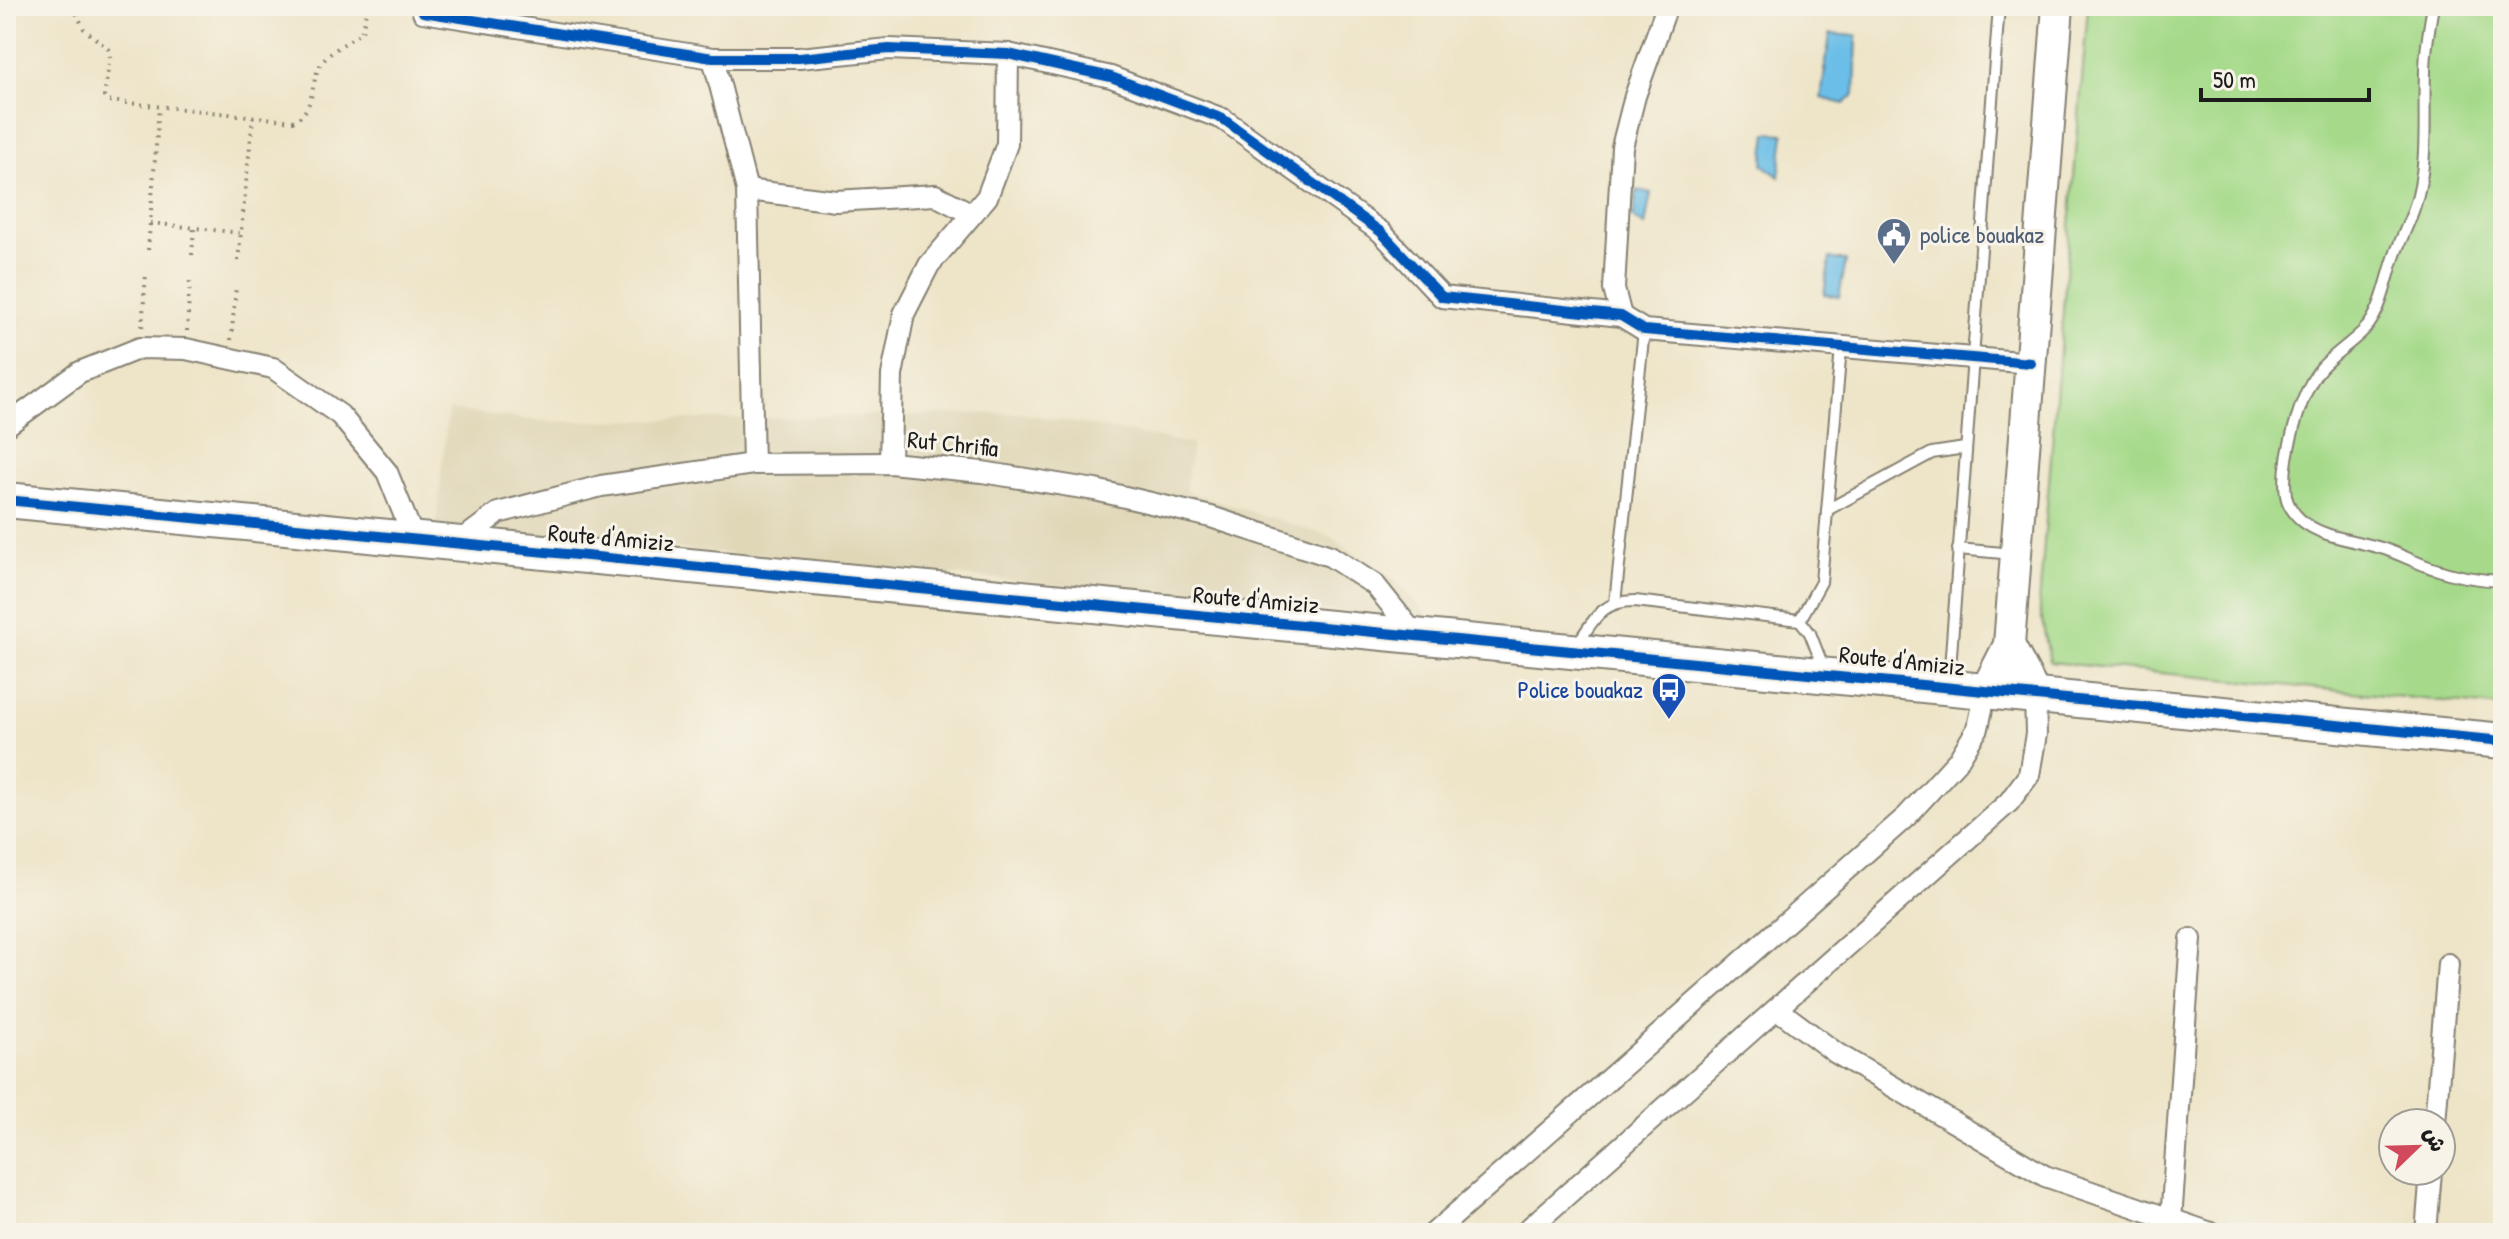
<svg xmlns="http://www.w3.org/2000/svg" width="2509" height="1239" viewBox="0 0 2509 1239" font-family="'Patrick Hand','Playpen Sans Arabic',sans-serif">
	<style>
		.built { fill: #e0d7b7 }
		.green { fill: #a6da8a; stroke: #617b53; stroke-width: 2 }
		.water { fill: #6bbee7; stroke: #446d82; stroke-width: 2 }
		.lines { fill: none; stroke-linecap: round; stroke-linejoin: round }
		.lane-casing { stroke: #858072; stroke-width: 14 }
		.street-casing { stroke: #858072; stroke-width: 24 }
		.secondary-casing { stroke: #858072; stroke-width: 34 }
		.primary-casing { stroke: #858072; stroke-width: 38 }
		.path { stroke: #858072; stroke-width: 4; stroke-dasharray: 2 6; stroke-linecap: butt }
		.lane { stroke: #fff; stroke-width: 10 }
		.street { stroke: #fff; stroke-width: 20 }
		.secondary { stroke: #fff; stroke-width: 30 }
		.primary { stroke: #fff; stroke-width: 34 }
		.cycleway-casing { stroke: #f7f3e8; stroke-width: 15 }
		.cycleway { stroke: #0057b8; stroke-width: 10 }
		.labels { text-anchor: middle; stroke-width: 6; stroke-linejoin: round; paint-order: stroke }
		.service-label { font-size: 24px; fill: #4e5e75; stroke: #f7f3e8; text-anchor: start }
		.street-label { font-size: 24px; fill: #1c1c1c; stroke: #f7f3e8 }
		.transit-label { font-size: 24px; fill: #164399; stroke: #f7f3e8; text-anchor: end }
	</style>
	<rect width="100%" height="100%" fill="#f7f3e8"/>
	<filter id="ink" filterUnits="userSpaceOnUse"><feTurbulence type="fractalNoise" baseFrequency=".0125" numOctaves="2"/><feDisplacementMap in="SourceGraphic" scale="16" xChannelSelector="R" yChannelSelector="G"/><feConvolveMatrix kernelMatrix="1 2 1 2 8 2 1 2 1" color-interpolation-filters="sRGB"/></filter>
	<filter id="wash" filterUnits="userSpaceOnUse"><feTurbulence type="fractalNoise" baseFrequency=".006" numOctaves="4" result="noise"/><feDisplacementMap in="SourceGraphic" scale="32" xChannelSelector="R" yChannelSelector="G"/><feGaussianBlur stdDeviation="1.8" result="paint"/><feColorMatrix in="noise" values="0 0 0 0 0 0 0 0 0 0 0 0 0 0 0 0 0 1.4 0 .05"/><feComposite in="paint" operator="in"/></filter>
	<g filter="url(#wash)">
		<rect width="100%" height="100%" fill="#eee5c9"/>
		<!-- built -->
		<path class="built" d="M448 410 550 422 1020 413 1192 444 1185 491 1332 537 1396 581 1433 620 436 526Z"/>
		<!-- green -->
		<path class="green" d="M2088 6H2503V707L2050 662 2039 604Z"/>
		<!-- water -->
		<g class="water">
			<path d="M1830 34 1857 36 1855 94 1844 104 1821 98Z"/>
			<path d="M1767 133 1784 134 1779 177 1763 164Z"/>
			<path d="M1637 190 1651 193 1645 226 1633 218Z"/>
			<path d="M1830 258 1846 261 1839 297 1824 294Z"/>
		</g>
	</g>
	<g filter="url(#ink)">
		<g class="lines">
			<defs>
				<g id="lane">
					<path d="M2433 6C2429 28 2425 50 2425 72 2423 116 2429 162 2415 205 2410 222 2401 238 2395 255 2387 277 2383 304 2370 323 2361 337 2334 353 2321 368 2300 392 2281 463 2286 495 2287 504 2294 514 2301 520 2322 538 2355 540 2381 548 2398 553 2414 562 2432 568 2454 576 2480 580 2503 581"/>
					<path d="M1827 510 1932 453 1965 448"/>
					<path d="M1958 549 2014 554"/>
					<path d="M1615 603 1644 330"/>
					<path d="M1800 620 1821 582 1841 347"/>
					<path d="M1576 646C1594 620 1600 601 1635 601L1800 620 1810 633 1824 669"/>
					<path d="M1949 682 1999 6"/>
				</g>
				<g id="street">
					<path d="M423 12 713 58H799L889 49 1008 54 1111 77 1223 119 1381 232 1442 297 1621 316 1644 330 2031 363"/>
					<path d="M713 58 747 190 753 464"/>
					<path d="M747 190 836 201 935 195 972 214"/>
					<path d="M1621 316 1614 289 1622 147 1635 96 1667 6"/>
					<path d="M6 426 80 372 140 348 186 349 273 368 340 415 387 472 414 539"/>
					<path d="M890 463 892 375 904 314 929 265 987 197 1007 144 1008 54"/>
					<path d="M458 543 498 513 601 486 753 464 890 463 982 472 1095 490 1211 517 1330 556 1375 585 1415 635"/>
					<path d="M1777 1009 1836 1053 2045 1176 2211 1233"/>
					<path d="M2435 1123 2448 964"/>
					<path d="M2171 1221 2191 939"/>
					<path d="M1434 1233 1907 816 1959 759 1978 728 1986 690"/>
					<path d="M1524 1233 2009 802 2029 775 2036 734 2035 694"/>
					<path d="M2426 1233 2431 1171"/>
				</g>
				<g id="secondary">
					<path d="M2009 645 2035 694"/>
					<path d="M1986 690 2009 645 2058 6"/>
				</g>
				<path id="primary" d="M6 500 2503 741"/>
			</defs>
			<!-- lane casing -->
			<use href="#lane" class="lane-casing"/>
			<!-- street casing -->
			<use href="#street" class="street-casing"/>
			<!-- secondary casing -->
			<use href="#secondary" class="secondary-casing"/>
			<!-- primary casing -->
			<use href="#primary" class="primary-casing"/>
			<!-- path -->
			<g class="path">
				<path d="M73 6 84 29 108 49 110 56 104 97 109 101 294 121C317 108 309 83 321 64 330 51 349 41 362 32L367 6"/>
				<path d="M377 6 389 8"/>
				<path d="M150 223 241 233"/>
				<path d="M148 250 159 107"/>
				<path d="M192 255 194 228"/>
				<path d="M238 261 253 117"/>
				<path d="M142 327 146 274"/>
				<path d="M187 331 190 280"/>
				<path d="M231 340 236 287"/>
			</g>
			<!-- lane -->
			<use href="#lane" class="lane"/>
			<!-- street -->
			<use href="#street" class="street"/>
			<!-- secondary -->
			<use href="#secondary" class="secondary"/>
			<!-- primary -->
			<use href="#primary" class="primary"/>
			<defs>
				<g id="cycleway">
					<path d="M423 12 713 58H799L889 49 1008 54 1111 77 1223 119 1381 232 1442 297 1621 316 1644 330 2031 363"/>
					<path d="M6 500 2503 741"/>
				</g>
			</defs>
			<!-- cycleway casing -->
			<use href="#cycleway" class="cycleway-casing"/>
			<!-- cycleway -->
			<use href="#cycleway" class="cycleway"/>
		</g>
	</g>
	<!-- icons -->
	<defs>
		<symbol id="civic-pin" viewBox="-11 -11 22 30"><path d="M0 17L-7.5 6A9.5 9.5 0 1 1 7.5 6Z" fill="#5c6f8a" stroke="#f7f3e8"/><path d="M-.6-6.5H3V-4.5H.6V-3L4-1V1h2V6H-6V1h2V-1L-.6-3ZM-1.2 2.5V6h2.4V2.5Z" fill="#fff"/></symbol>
		<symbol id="bus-pin" viewBox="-11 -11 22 30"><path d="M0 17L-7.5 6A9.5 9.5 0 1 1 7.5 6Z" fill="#1a4fb4" stroke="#f7f3e8"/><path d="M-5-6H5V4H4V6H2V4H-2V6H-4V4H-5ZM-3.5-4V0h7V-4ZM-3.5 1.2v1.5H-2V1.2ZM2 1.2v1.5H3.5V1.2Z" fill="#fff"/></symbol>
	</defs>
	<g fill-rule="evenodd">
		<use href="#civic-pin" x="1874" y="215" width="40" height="54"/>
		<use href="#bus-pin" x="1649" y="670" width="40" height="54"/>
	</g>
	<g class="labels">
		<!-- service labels -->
		<g class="service-label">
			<text x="1920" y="243">police bouakaz</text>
		</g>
		<!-- street labels -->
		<g class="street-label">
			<text transform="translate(953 444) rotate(6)" y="8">Rut Chrifia</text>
			<text transform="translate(611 538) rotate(5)" y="8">Route d'Amiziz</text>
			<text transform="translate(1256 600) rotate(5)" y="8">Route d'Amiziz</text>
			<text transform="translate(1902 661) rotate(6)" y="8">Route d'Amiziz</text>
		</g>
		<!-- transit labels -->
		<g class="transit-label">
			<text x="1643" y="698">Police bouakaz</text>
		</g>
	</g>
	<!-- margin -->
	<rect width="2509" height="1239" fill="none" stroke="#f7f3e8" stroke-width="32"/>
	<!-- north arrow -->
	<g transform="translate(2417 1147) rotate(67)"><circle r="38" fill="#f7f3e8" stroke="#9f9d96" stroke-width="2"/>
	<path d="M0-6L14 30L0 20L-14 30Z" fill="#d1495b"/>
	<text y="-12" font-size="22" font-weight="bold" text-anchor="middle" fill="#1c1c1c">ش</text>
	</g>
	<!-- scale -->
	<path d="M2201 88v12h168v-12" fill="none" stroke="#1c1c1c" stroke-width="4"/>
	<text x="2213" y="88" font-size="24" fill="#1c1c1c" stroke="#f7f3e8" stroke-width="6" paint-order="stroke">50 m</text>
</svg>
